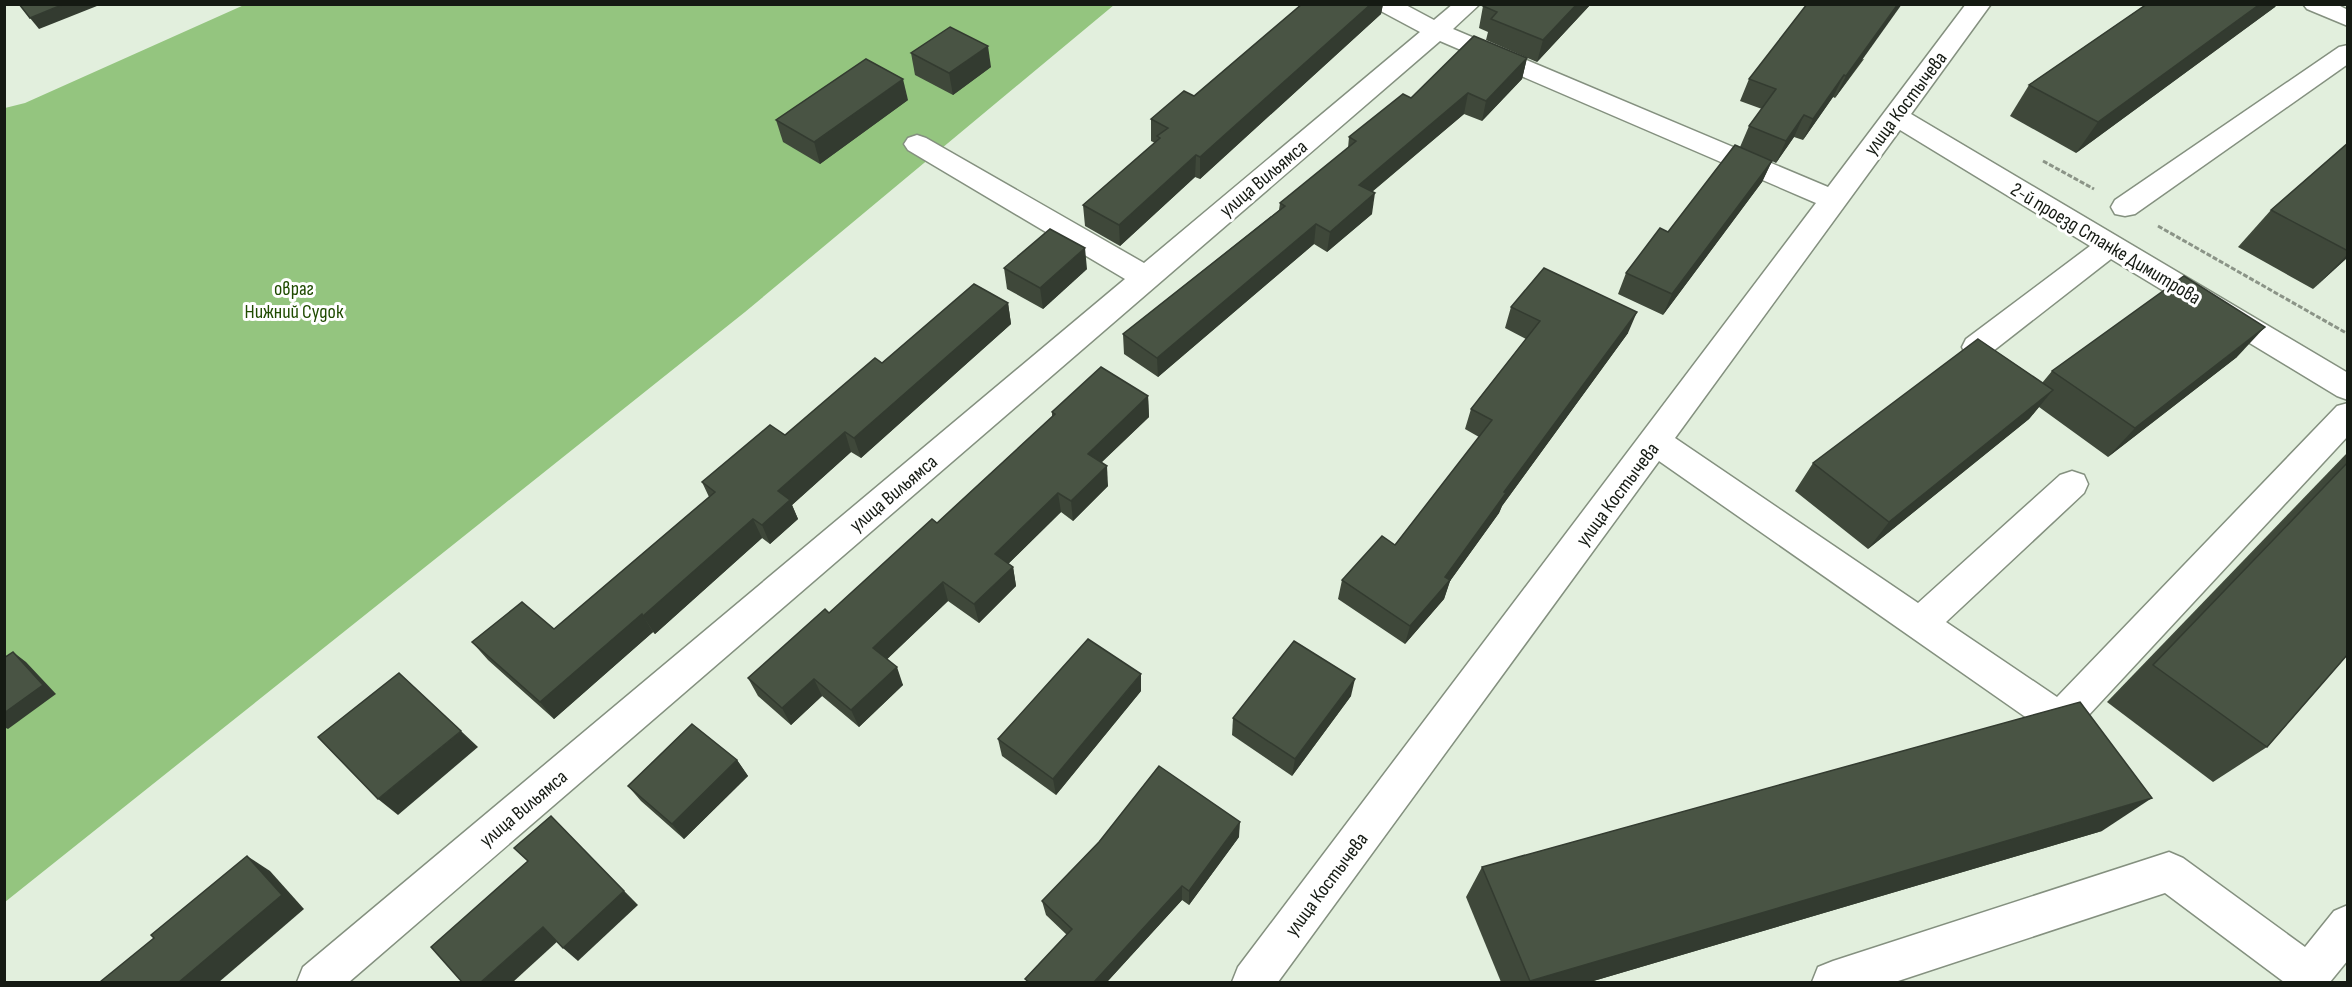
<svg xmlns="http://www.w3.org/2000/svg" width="2352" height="987" viewBox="0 0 2352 987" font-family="'Sofia Sans Condensed',sans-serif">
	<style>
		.forest { fill: #94c57f }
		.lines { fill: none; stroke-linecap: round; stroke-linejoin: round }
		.minor-casing { stroke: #84907f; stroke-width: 3 }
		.path { stroke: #8b9487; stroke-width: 3; stroke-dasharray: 5 2; stroke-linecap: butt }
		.minor { fill: #fff; fill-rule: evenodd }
		.wall { fill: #3f483a }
		.shaded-wall { fill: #333b30 }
		.building { fill: #495444; stroke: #333b30; stroke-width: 1.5 }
		.labels { text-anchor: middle; stroke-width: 6; stroke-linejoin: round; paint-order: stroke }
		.street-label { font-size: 20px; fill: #151a13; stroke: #fff }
		.park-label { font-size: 20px; fill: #1f4b00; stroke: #fff }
	</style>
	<rect width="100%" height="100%" fill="#e2efdd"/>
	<!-- forest -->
	<path class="forest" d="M244 5H1114L745 312 5 902V108L25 103Z"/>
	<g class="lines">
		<defs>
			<g id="minor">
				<path d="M1373 4H1404L1434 20 1453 4H1480L1453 29 1828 187 1966 4H1991L1911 114 2348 373V400L2337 396 2111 259 1988 355 1977 358 1966 355 1962 347 1966 339 2090 246 1900 130 1675 438 1918 603 2060 475 2072 471 2084 475 2088 484 2084 493 1946 622 2057 697 2337 406 2348 403V436L2073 732 2060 737 2047 732 1659 461 1278 982H1232L1238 967 1816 203 1440 41 349 982H297L303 967 1125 279 908 150 904 144 908 138 917 135 926 138 1144 263 1420 32 1377 9Z"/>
				<path d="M2303 4H2336L2348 10V26L2307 9Z"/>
				<path d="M2348 45V64L2135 214 2125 216 2115 214 2111 207 2115 200 2339 47Z"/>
				<path d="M2169 852 2183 858 2305 947 2334 911 2348 905V960L2330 982H2284L2165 893 1895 982H1812L1818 967 1833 961Z"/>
			</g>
		</defs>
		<!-- minor casing -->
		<use href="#minor" class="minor-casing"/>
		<!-- path -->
		<g class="path">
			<path d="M2043 161 2094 189"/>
			<path d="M2158 226 2348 334"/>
		</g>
		<!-- minor -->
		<use href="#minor" class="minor"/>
	</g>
	<!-- wall -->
	<g class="wall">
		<path d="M1302 4H1383L1381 14 1200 179 1195 177 1120 246 1085 226 1083 205 1155 143 1151 141V119L1194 96Z"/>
		<path d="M1591 4 1537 62 1486 40 1488 32 1479 28 1483 6Z"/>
		<path d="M2147 4H2277L2275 7 2076 153 2010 116 2029 85Z"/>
		<path d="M911 53 991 67 953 95 915 75Z"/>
		<path d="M1527 58 1522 79 1482 121 1464 114 1372 192V214L1327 252 1314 244 1158 377 1124 354 1123 334 1279 210 1280 203 1348 148 1349 137 1411 98Z"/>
		<path d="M1864 59 1835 98 1833 97 1803 140 1794 137 1776 163 1772 161 1762 182 1663 315 1618 294 1626 273 1668 232 1740 147 1749 126 1762 109 1740 101 1749 79Z"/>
		<path d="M908 100 820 164 783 142 776 120Z"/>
		<path d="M2348 143V257L2313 289 2238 247 2271 210Z"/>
		<path d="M1004 268 1087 269 1043 309 1007 289Z"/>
		<path d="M1008 303 1011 324 861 458 851 452 792 505 798 519 770 544 762 538 655 634 653 632 554 719 488 660 472 642 554 629 709 497 702 482 785 435 882 363Z"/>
		<path d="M1511 307 1628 333 1502 506 1499 513 1450 581 1444 599 1405 644 1338 599 1342 580 1395 545 1479 437 1465 429 1471 409 1526 339 1505 328Z"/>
		<path d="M2237 357 2108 457 2039 407 2029 419 1868 549 1795 491 1813 463 2042 383 2052 371Z"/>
		<path d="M1148 396 1149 417 1101 463 1108 486 1073 521 1061 512 1008 564 1013 567 1016 586 979 623 948 601 887 659 903 685 859 727 822 696 791 725 758 696 748 678 829 613 937 523 1052 417V412Z"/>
		<path d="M2348 452V654L2267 747 2213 782 2107 702Z"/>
		<path d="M1141 691 1056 795 1002 756 998 739Z"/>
		<path d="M1351 696 1292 776 1232 735 1233 718Z"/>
		<path d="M737 760 748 776 684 839 641 801 628 786Z"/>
		<path d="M2102 831 1590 982H1501L1466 897 1482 867Z"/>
		<path d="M1239 837 1189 905 1182 900 1107 982H1027L1025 979 1067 935 1046 915 1042 901Z"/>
	</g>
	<!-- shaded-wall -->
	<g class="shaded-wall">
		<path d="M64 4H102L39 29 30 18Z"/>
		<path d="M1371 4H1383L1381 14 1200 179V157Z"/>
		<path d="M1577 4H1591L1537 62 1543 40Z"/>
		<path d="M1898 4H1902L1835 98 1846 76Z"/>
		<path d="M2260 4H2277L2275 7 2076 153 2098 122Z"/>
		<path d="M988 46 991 67 953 95 949 73Z"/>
		<path d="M1527 58 1522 79 1482 121 1486 101Z"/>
		<path d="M1844 75 1833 97 1803 140 1813 119Z"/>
		<path d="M903 79 908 100 820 164 814 142Z"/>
		<path d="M1468 93 1464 114 1356 205 1359 185Z"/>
		<path d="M1804 115 1794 137 1776 163 1786 141Z"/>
		<path d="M1196 155 1195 177 1120 246 1119 225Z"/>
		<path d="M1772 161 1762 182 1663 315 1672 294Z"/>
		<path d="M1375 193 1372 214 1327 252 1330 232Z"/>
		<path d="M1316 224 1314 244 1158 377 1157 358Z"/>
		<path d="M1085 248 1087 269 1043 309 1040 288Z"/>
		<path d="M2348 254V257L2313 289Z"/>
		<path d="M1008 303 1011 324 861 458 854 438Z"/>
		<path d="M1637 312 1628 333 1502 506 1499 513 1450 581 1444 599 1405 644 1410 626 1504 492Z"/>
		<path d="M2265 327 2237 357 2108 457 2135 428Z"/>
		<path d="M2053 390 2029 419 1868 549 1889 522Z"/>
		<path d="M1148 396 1149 417 1089 474 1088 454Z"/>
		<path d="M845 432 851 452 792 505 798 519 770 544 762 525 778 491Z"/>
		<path d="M1107 466 1108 486 1073 521 1071 501Z"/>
		<path d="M1058 493 1061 512 999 573 995 554Z"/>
		<path d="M753 519 762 538 655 634 643 616Z"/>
		<path d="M1013 567 1016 586 979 623 974 604Z"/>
		<path d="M943 582 948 601 880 666 873 648Z"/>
		<path d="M642 614 653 632 554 719 540 702Z"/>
		<path d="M13 652 26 662 56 694 8 729 4 727V713Z"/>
		<path d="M897 667 903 685 859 727 851 710Z"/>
		<path d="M1141 674V691L1056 795 1053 779Z"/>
		<path d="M814 679 822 696 791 725 782 708Z"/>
		<path d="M1355 679 1351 696 1292 776 1295 759Z"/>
		<path d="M461 731 478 747 398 815 378 799Z"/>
		<path d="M737 760 748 776 684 839 672 824Z"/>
		<path d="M2152 798 2102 831 1590 982H1528L1530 981Z"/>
		<path d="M1240 822 1239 837 1189 905V891Z"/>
		<path d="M566 832 638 905 578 961 563 948Z"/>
		<path d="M247 856 270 871 304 909 219 982H179Z"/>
		<path d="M1182 886V900L1107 982H1094Z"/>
		<path d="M543 927 559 940 513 982H481Z"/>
	</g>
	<!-- building -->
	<g class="building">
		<path d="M19 4H64L30 18Z"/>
		<path d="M1302 4H1371L1200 157 1196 155 1119 225 1083 205 1160 138 1157 136 1168 128 1151 119 1184 91 1194 96Z"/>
		<path d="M1485 4H1577L1543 40 1491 19 1497 12 1483 6Z"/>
		<path d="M1807 4H1898L1846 76 1844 75 1813 119 1804 115 1786 141 1749 126 1776 89 1749 79Z"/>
		<path d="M2147 4H2260L2098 122 2029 85Z"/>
		<path d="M950 27 988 46 949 73 911 53Z"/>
		<path d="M1474 36 1527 58 1486 101 1468 93 1359 185 1375 193 1330 232 1316 224 1157 358 1123 334 1285 206 1280 203 1356 141 1349 137 1403 94 1411 98Z"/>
		<path d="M866 59 903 79 814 142 776 120Z"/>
		<path d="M2348 143V251L2271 210Z"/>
		<path d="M1735 145 1772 161 1672 294 1626 273 1660 228 1668 232Z"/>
		<path d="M1050 229 1085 248 1040 288 1004 268Z"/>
		<path d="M1544 268 1637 312 1504 492 1506 493 1445 577 1450 580 1410 626 1342 580 1382 536 1395 545 1492 420 1471 409 1540 321 1511 307Z"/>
		<path d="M2184 276 2265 327 2135 428 2052 371Z"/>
		<path d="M974 284 1008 303 854 438 845 432 778 491 790 500 762 525 753 519 643 616 642 614 540 702 472 642 522 602 554 629 715 492 702 482 770 425 785 435 875 358 882 363Z"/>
		<path d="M1978 339 2053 390 1889 522 1813 463Z"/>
		<path d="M1101 367 1148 396 1088 454 1107 466 1071 501 1058 493 995 554 1013 567 974 604 943 582 873 648 897 667 851 710 814 679 782 708 748 678 825 609 829 613 932 519 937 523 1055 414 1052 412Z"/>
		<path d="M2348 462V654L2267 747 2153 665Z"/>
		<path d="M1088 639 1141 674 1053 779 998 739Z"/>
		<path d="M1294 641 1355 679 1295 759 1233 718Z"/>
		<path d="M13 652 43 685 4 713V658Z"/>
		<path d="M399 673 461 731 378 799 318 737Z"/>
		<path d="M2080 702 2152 798 1530 981 1482 867Z"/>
		<path d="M692 724 737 760 672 824 628 786Z"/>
		<path d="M1159 766 1240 822 1189 891 1182 886 1094 982H1029L1025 979 1072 929 1042 901 1099 842Z"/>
		<path d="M551 816 624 891 563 948 543 927 481 982H462L431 947 528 861 514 848Z"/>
		<path d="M247 856 282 895 179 982H100L154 938 151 935Z"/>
	</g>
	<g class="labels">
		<!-- street labels -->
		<g class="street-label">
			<text transform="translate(1905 103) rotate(-53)" y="7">улица Костычева</text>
			<text transform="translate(1263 178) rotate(-40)" y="7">улица Вильямса</text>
			<text transform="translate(2106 243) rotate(31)" y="7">2-й проезд Станке Димитрова</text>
			<text transform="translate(893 493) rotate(-40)" y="7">улица Вильямса</text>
			<text transform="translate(1617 494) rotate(-53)" y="7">улица Костычева</text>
			<text transform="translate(523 808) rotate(-40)" y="7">улица Вильямса</text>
			<text transform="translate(1326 884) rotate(-53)" y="7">улица Костычева</text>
		</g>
		<!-- park labels -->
		<g class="park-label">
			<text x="294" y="295">овраг<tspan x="294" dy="23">Нижний Судок</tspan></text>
		</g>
	</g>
	<!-- border -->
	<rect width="2352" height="987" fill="none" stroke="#151a13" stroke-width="12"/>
</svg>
